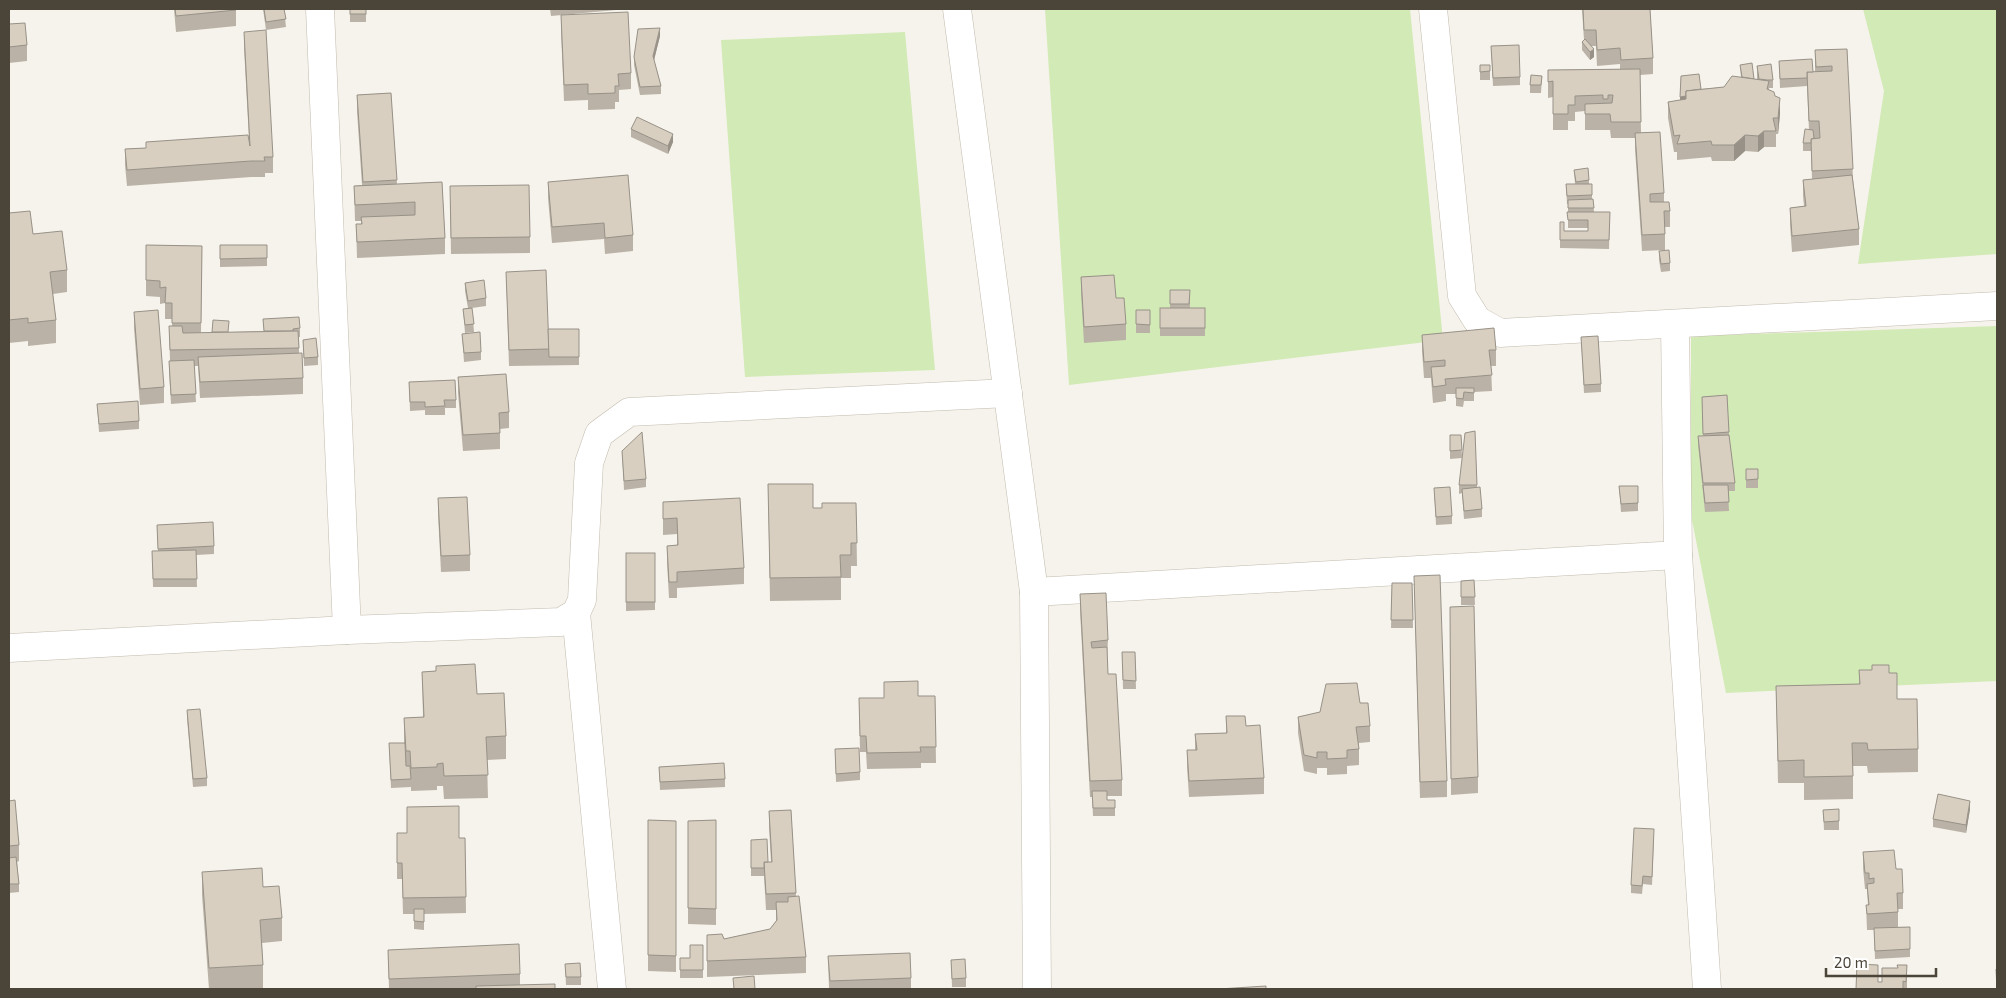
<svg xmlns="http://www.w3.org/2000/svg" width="2006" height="998" viewBox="0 0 2006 998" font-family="'Exo 2',sans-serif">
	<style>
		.grass { fill: #d2eab5 }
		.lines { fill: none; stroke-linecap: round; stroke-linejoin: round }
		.street-casing { stroke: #c2bbae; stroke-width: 29 }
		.street { stroke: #fff; stroke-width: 28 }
		.wall { fill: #bab2a6 }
		.shaded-wall { fill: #979187 }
		.building { fill: #d8cfc1; stroke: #979187 }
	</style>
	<rect width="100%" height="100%" fill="#f6f3ec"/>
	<!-- grass -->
	<g class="grass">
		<path d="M1045 9H1410L1443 340 1069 385Z"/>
		<path d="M1863 9H1997V254L1858 264 1884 91Z"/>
		<path d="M905 32 935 370 745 377 721 40Z"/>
		<path d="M1997 326V681L1726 693 1691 515V336Z"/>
	</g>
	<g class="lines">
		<defs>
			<g id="street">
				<path d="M320 9 347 630"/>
				<path d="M957 9 1034 592 1678 555 1675 324"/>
				<path d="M1433 9 1462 296 1477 320 1500 333 1997 306"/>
				<path d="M1678 555 1707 989"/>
				<path d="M1034 592 1037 989"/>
				<path d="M576 613 612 989"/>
				<path d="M9 648 347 630 561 622 576 613 582 600 589 463 599 434 629 412 1008 393"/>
			</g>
		</defs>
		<!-- street casing -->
		<use href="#street" class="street-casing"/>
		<!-- street -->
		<use href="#street" class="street"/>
	</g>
	<!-- wall -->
	<g class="wall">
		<path d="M174 9H236V26L176 32Z"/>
		<path d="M263 9H284L286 27 266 30Z"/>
		<rect x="350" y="9" width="16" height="13"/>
		<path d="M550 9H627L551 16Z"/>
		<path d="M1582 9H1650L1653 58V74L1640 75 1641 132 1664 193V202L1670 211V227H1665V250L1642 251 1635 149V138H1611L1610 130H1585V111L1575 112V121H1568V130H1553V97L1548 98V70L1620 69V64L1597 66 1596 46H1591L1594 57 1590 60 1582 50V42L1584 40Z"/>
		<path d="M561 15 631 73V89L619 90V102H615V109L588 110V100L564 101 561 31Z"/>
		<path d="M9 24 27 45V61L9 63Z"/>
		<path d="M244 32 273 157V173H265V177H251L127 186 125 165V149L146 148V142L249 139 244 48Z"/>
		<path d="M660 36 654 60 661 86V94L640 95 634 65V57Z"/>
		<path d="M1491 46 1520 77V85L1493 86Z"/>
		<path d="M1847 49 1853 179 1859 229V245L1792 252 1790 224V208L1804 206 1803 196V180L1812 179 1811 151H1803V143L1809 130 1807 86 1780 88 1779 61 1813 72H1815V50Z"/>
		<rect x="1480" y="65" width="10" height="15"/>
		<path d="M1740 65 1754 79H1757V66L1773 80V88H1769V89L1780 114 1778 134H1776V147H1764L1758 152 1745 151 1734 161H1712L1711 157 1677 160V152H1674L1668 118V102L1680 100 1681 76 1701 89 1724 87 1741 77Z"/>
		<path d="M1542 76 1541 93H1530V85Z"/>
		<path d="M391 93 397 184 442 182 445 238V254L357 258 356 224H361V221H355L354 186 362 185 357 111V95Z"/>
		<path d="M631 129 673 142 668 154 631 137Z"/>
		<path d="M1574 170 1589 180V184L1592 195V199H1593L1594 212H1610L1609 249 1560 248V222L1564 231H1588V228H1568V204H1567L1566 184H1575Z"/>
		<path d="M548 182 633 235V251L605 254 604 239 552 243 548 198Z"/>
		<path d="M450 202 530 237V253L451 254Z"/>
		<path d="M9 213 33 234 67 270V292L53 294 56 320V343L28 346V341L9 343Z"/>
		<path d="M146 245 202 246 201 333 264 331 263 319 300 328V337H299V353L303 378V394L200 398 198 366H194L196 402 171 404 169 370V361H170L169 326H172V319H165V303L160 304V297L146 296Z"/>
		<path d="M220 245H267V266L220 267Z"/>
		<path d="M1659 251 1670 263V271L1661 272 1659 260Z"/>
		<path d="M506 272 548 342 579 329V365L509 366Z"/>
		<path d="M1081 277 1116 298 1126 324V340L1084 343 1081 293Z"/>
		<path d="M465 283 486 298V306L472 308 474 332 465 333 463 309 468 308 465 291Z"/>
		<path d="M1170 290 1190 298V308H1205V336H1160V308H1170Z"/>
		<rect x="1136" y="310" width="14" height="23"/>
		<path d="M134 312 164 387V403L140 405 134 328Z"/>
		<path d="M462 334 481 352V360L464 362Z"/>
		<path d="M1422 335 1496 350V366H1491L1492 391 1474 392V401H1464L1463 407 1456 406V394H1446V401L1433 403 1431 378H1424L1422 351Z"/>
		<path d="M1581 337 1601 384V392L1584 393Z"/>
		<path d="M303 340 318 357V365L304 366Z"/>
		<path d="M458 377 509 412V428L500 429V449L463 451 458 393Z"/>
		<path d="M409 382 456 400V408H445V415H425V410L410 411Z"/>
		<path d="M1727 395 1729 435 1735 483V491H1728L1729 511 1705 512 1698 444V436H1703L1702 397Z"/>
		<path d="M97 404 139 421V429L99 432Z"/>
		<path d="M1475 431 1477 488 1482 509V517L1464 519 1462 493 1459 494V485Z"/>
		<path d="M1450 435H1461L1462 458 1450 459Z"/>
		<path d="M622 451 646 479V487L624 490Z"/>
		<rect x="1746" y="469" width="12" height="19"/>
		<path d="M768 484 813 508H822L856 503 857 566H851V578H841V600L770 601Z"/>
		<path d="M1619 486H1638V511L1621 512Z"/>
		<path d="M1434 488 1452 516V524L1436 525Z"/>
		<path d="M438 498 470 555V571L441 572 438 514Z"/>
		<path d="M663 502 744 568V584L677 588V598H669L667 562V546L677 545V534L663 535Z"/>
		<path d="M157 525 214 546V554L196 555 197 587H153L152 551H158Z"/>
		<path d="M626 553H655V610L626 611Z"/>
		<path d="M1414 576 1447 781V797L1420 798Z"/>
		<path d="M1474 580 1475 605H1461V581Z"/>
		<path d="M1392 583H1412L1413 628H1391Z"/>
		<path d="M1080 594 1108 640 1107 656 1108 674 1122 780V796H1107V800H1115V816H1093L1092 797H1090L1080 610Z"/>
		<path d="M1450 607 1478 777V793L1451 795Z"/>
		<path d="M1122 652H1135L1136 689H1123Z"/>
		<path d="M436 666 477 694 506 736V759L487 760 488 798 444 799 443 786H437V790L411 791V787L391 788 389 743H404V718L423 717 422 672 436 671Z"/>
		<path d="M1859 670 1889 673 1897 699 1918 749V772L1868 773 1867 766H1853V799L1804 800V783H1778L1776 686 1859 684Z"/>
		<path d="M884 682 918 696H935L936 763H921V768L867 769 866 752H860L859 698H884Z"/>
		<path d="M1360 703 1370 726V742L1359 743V765L1347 766V774L1327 775V768H1317V774L1304 771 1298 733V717Z"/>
		<path d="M187 710 207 778V786L193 787 187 718Z"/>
		<path d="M1226 716 1246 726 1264 778V794L1189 797 1187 766V750H1195V734L1226 733Z"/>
		<path d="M835 749 860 772V780L836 782Z"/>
		<path d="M659 767 725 779V787L660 790Z"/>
		<path d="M9 801 19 845V861L17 862 19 884V892L9 893Z"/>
		<path d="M1839 809V830H1824L1823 810Z"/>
		<path d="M1970 809 1966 833 1933 827V819Z"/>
		<path d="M791 810 796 896 806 957V973L707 977V935L724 939 770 929 776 921V910H766L764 876H751V840L768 862H771L769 827V811Z"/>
		<path d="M648 820 676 821V972L648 971Z"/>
		<path d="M716 820V925L688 924V821Z"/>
		<path d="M397 833 459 838H465L466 913 424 914V930L414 929V914H403L402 879H397Z"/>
		<path d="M1654 837 1652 885 1643 884 1642 894 1631 893V885Z"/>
		<path d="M1863 852 1896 869 1903 893V909H1898V927H1910V957L1875 959 1874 930H1867L1866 905H1868L1867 889H1865L1863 868Z"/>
		<path d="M202 872 263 887 282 918V941L262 943 263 965V988L239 989H209L202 895Z"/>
		<path d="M703 945V978H680V958H690Z"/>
		<path d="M388 950 520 974V985L555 989H389Z"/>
		<path d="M828 956 911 978V989H829Z"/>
		<path d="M951 960 966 978V987H952Z"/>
		<path d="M565 964 581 977V985H566Z"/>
		<path d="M1907 965V989H1856L1878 982H1882L1897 968Z"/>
	</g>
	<!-- shaded-wall -->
	<g class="shaded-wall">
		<path d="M660 28V36L653 64V56Z"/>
		<path d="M1594 49V57L1590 60V52Z"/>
		<path d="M1686 96V104L1680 105V97Z"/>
		<path d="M1780 98V114L1778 134V118Z"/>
		<path d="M1764 131V147L1758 152V136Z"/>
		<path d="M673 134V142L668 154V146Z"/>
		<path d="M1745 135V151L1734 161V145Z"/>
		<path d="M1970 801V809L1966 833V825Z"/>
	</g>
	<!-- building -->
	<g class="building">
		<path d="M175 9H236V10L176 16Z"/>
		<path d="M264 9H284L286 19 266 22Z"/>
		<rect x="350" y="9" width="16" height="5"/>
		<path d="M1583 9H1650L1653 58 1621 60 1620 48 1597 50 1596 30H1584Z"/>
		<path d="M628 12 631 73 618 74 619 86H615V93L588 94V84L564 85 561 15Z"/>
		<path d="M25 23 27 45 9 47V24Z"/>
		<path d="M660 28 653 56 661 86 640 87 634 57 638 29Z"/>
		<path d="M266 30 273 157H264L265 161H251L127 170 125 149 146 148V142L248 135 250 146 244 32Z"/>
		<path d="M1585 39 1594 49 1590 52 1582 42Z"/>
		<path d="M1519 45 1520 77 1493 78 1491 46Z"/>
		<path d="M1847 49 1853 169 1812 171 1811 139 1820 138 1819 121H1809L1807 72 1832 71V66L1816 67 1815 50Z"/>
		<path d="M1812 59 1813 72H1807V78L1780 79 1779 61Z"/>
		<path d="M1752 63 1754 79 1742 77 1740 65Z"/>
		<path d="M1771 64 1773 80H1767L1759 79 1757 66Z"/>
		<path d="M1480 65H1490V71L1480 72Z"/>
		<path d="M1640 69 1641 122H1611L1610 114H1585V104L1612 103 1613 95H1608V99H1603V95L1575 96V105H1568V114H1553V81L1548 82V70Z"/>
		<path d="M1699 74 1701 89 1686 91V96L1680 97 1681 76Z"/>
		<path d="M1531 75 1542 76 1541 85H1530Z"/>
		<path d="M1732 76 1769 81 1767 89 1774 92 1775 96 1780 98 1778 118H1773L1776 131H1764L1758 136 1745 135 1734 145H1712L1711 141 1677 144 1680 135 1674 136 1668 102 1686 99V91L1724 87Z"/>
		<path d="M391 93 397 180 363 182 357 95Z"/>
		<path d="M637 117 673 134 668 146 631 129Z"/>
		<path d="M1805 129 1813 130 1814 138 1811 139V143H1803Z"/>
		<path d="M1660 132 1664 193 1650 194V202H1669L1670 211H1664L1665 234 1642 235 1635 133Z"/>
		<path d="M1588 168 1589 180 1576 182 1574 170Z"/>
		<path d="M628 175 633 235 605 238 604 223 552 227 548 182Z"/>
		<path d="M1852 175 1859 229 1792 236 1790 208 1806 206 1803 180Z"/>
		<path d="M442 182 445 238 357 242 356 224H362L361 217 415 215V202L355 205 354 186Z"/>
		<path d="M1566 184H1592V195L1567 196Z"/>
		<path d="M529 185 530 237 451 238 450 186Z"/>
		<path d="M1593 199 1594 208H1568V200Z"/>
		<path d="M30 211 33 234 62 231 67 270 50 272 56 320 28 323V318L9 320V213Z"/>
		<path d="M1567 212H1610L1609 240H1560V222H1564V231H1588V220H1568Z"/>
		<path d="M146 245 202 246 201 323H172V303H165L166 287 160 288V281L146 280Z"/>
		<path d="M220 245H267V258L220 259Z"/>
		<path d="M1669 250 1670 263 1661 264 1659 251Z"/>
		<path d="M546 270 549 349 509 350 506 272Z"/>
		<path d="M1114 275 1116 298H1124L1126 324 1084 327 1081 277Z"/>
		<path d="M484 280 486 298 468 301 465 283Z"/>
		<path d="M1170 290H1190L1189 304H1170Z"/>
		<path d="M472 308 474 324 465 325 463 309Z"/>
		<rect x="1160" y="308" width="45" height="20"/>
		<path d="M158 310 164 387 140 389 134 312Z"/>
		<path d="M1136 310H1150V325L1136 324Z"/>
		<path d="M299 317 300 328 293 329V331H264L263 319Z"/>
		<path d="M213 320 229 321 228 332H212Z"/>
		<path d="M169 326H182L183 333 298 331 299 348 170 350Z"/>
		<path d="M1494 328 1496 350H1489L1492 375 1445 379 1446 385 1433 387 1431 367 1445 366V360L1424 362 1422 335Z"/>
		<path d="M548 329H579V357H549Z"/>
		<path d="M480 332 481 352 464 353 462 334Z"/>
		<path d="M1598 336 1601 384 1584 385 1581 337Z"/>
		<path d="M316 338 318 357 304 358 303 340Z"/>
		<path d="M302 353 303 378 200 382 198 357Z"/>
		<path d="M194 360 196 394 171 395 169 361Z"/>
		<path d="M506 374 509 412 499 413 500 433 463 435 458 377Z"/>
		<path d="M455 380 456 400H444L445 406 425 407V402H410L409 382Z"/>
		<path d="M1456 388H1474V393L1464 392 1463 399 1456 398Z"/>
		<path d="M1727 395 1729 432 1703 434 1702 397Z"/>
		<path d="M138 401 139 421 99 424 97 404Z"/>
		<path d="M1475 431 1477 485H1459L1465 433Z"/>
		<path d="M642 432 646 479 624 481 622 451Z"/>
		<path d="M1450 435H1461L1462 450 1450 451Z"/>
		<path d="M1729 435 1735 483H1703L1698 436Z"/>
		<path d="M1746 469H1758V479L1746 480Z"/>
		<path d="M768 484H813V508H822V503H856L857 543H851V555H840L841 577 770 578Z"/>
		<path d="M1703 485H1728L1729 502 1705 503Z"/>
		<path d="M1619 486H1638V503L1621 504Z"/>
		<path d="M1450 487 1452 516 1436 517 1434 488Z"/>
		<path d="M1480 487 1482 509 1464 511 1462 489Z"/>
		<path d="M467 497 470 555 441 556 438 498Z"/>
		<path d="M740 498 744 568 677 572V582H669L667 546 678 545 677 518 663 519V502Z"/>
		<path d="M213 522 214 546 158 549 157 525Z"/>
		<path d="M196 550 197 579H153L152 551Z"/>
		<rect x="626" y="553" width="29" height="49"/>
		<path d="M1440 575 1447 781 1420 782 1414 576Z"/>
		<path d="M1474 580 1475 597H1461V581Z"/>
		<path d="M1392 583H1412L1413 620H1391Z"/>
		<path d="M1106 593 1108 640 1091 642 1092 648 1107 647 1108 674H1116L1122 780 1090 781 1080 594Z"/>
		<path d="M1474 606 1478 777 1451 779 1450 607Z"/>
		<path d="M1122 652H1135L1136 681 1123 680Z"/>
		<path d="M475 664 477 694 504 693 506 736 486 737 488 775 444 776 443 763 437 764V767L411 768 410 751H406L404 718 424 717 422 672 436 671V666Z"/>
		<path d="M1872 665H1889V673H1897V699H1917L1918 749 1868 750 1867 743H1852L1853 776 1804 777V760L1778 761 1776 686 1860 684 1859 670H1872Z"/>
		<path d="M918 681V696H935L936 747H920L921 752 867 753 866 736H860L859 698H884V682Z"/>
		<path d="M1357 683 1360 703H1368L1370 726 1356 727 1359 749 1347 750V758L1327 759V752H1317V758L1304 755 1298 717 1320 712 1326 684Z"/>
		<path d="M200 709 207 778 193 779 187 710Z"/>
		<path d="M1226 716H1245L1246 726 1260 725 1264 778 1189 781 1187 750H1197L1195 734 1227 733Z"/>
		<path d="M389 743H405L406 766H410L411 779 391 780Z"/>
		<path d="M859 748 860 772 836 774 835 749Z"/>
		<path d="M724 763 725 779 660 782 659 767Z"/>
		<path d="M1092 791H1107V800H1115V808H1093Z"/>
		<path d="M1938 794 1970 801 1966 825 1933 819Z"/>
		<path d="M15 800 19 845 9 846V801Z"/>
		<path d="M459 806V838H465L466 897 403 898 402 863H397V833H407V807Z"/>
		<path d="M1839 809V821L1824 822 1823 810Z"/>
		<path d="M791 810 796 893 766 894 764 862H772L769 811Z"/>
		<path d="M648 820 676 821V956L648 955Z"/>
		<path d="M716 820V909L688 908V821Z"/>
		<path d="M1634 828 1654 829 1652 877 1643 876 1642 886 1631 885Z"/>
		<path d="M767 839 768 862H764V868H751V840Z"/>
		<path d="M1894 850 1896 869H1902L1903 893H1897L1898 912 1867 914 1866 905H1869L1867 884 1874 883V878L1869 879V873H1865L1863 852Z"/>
		<path d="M16 857 19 884H9V858Z"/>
		<path d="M262 868 263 887 279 886 282 918 260 920 263 965 209 968 202 872Z"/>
		<path d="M799 896 806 957 707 961V935L722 934 724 939 770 929 777 920 776 902H788V897Z"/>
		<path d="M414 909H424V922L414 921Z"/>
		<path d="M1910 927V949L1875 951 1874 928Z"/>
		<path d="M519 944 520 974 389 979 388 950Z"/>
		<path d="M690 945H703V970H680V958H690Z"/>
		<path d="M910 953 911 978 830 981 828 956Z"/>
		<path d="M965 959 966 978 952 979 951 960Z"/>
		<path d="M580 963 581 977H566L565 964Z"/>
		<path d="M1857 964 1878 965V982H1882V968H1898L1897 965H1907L1906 982 1903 981V989H1856Z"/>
		<path d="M1996 969H1997V989Z"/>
		<path d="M754 976 755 989H734L733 978Z"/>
		<path d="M555 984V989H476V986Z"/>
		<path d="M1266 986V989H1219Z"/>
	</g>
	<!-- border -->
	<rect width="2006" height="998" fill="none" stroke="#4b4439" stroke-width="20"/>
	<!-- scale -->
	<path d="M1826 968v8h110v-8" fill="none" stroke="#4b4439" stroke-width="2.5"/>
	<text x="1834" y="968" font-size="15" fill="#4b4439" stroke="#ffffff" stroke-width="4" paint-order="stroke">20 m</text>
</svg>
